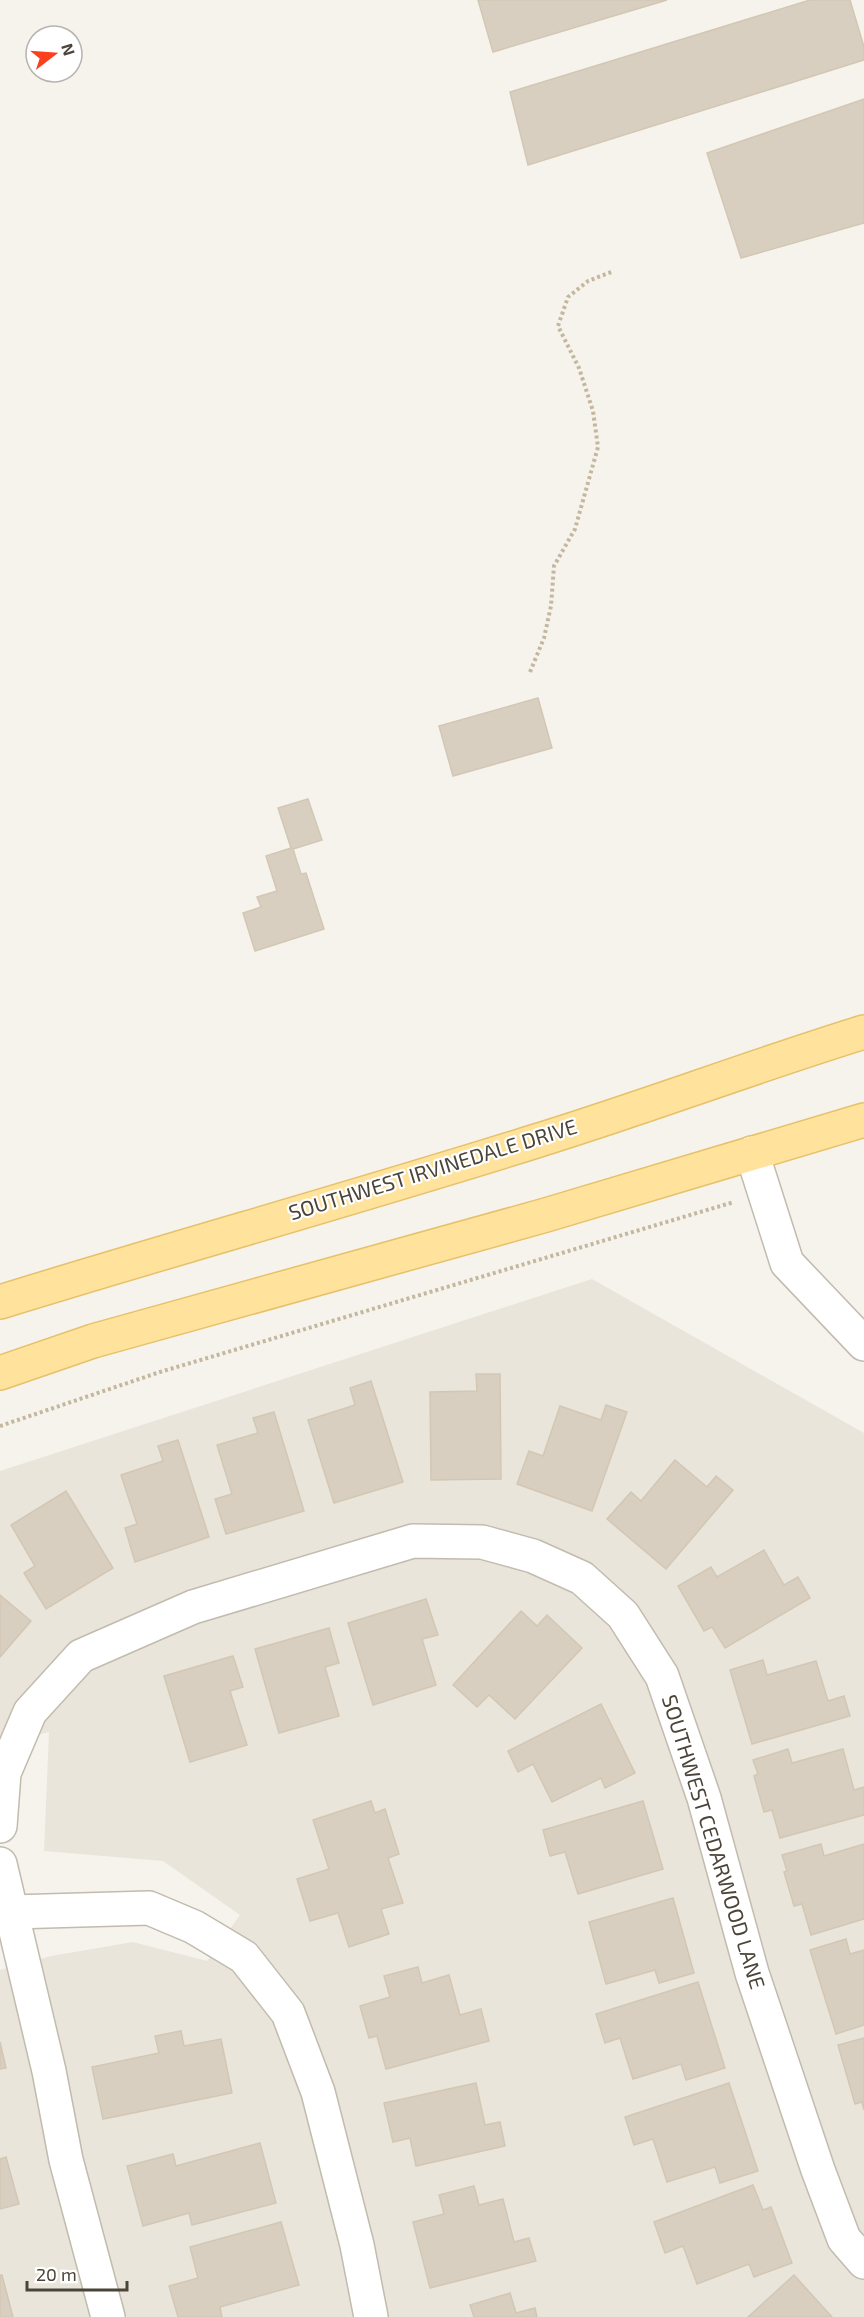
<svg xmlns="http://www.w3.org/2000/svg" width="864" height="2317" viewBox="0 0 864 2317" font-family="'Exo 2',sans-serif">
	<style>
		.residential { fill: #eae5da }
		.building { fill: #d8cfc1; stroke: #d3c7b4; stroke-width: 1.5 }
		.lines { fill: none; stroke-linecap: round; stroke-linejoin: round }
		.minor-casing { stroke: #c2bbae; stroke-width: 36 }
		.major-casing { stroke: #e6c16a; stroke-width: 36 }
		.path { stroke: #c4b79f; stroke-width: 4; stroke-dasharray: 3 3; stroke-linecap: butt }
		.minor { stroke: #fff; stroke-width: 33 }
		.major { stroke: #ffe39c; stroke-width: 33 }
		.labels { text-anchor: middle; stroke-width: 4.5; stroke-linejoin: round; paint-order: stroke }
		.street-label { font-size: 21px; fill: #4b4439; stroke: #fff }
	</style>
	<rect width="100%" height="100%" fill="#f6f3ec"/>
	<!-- residential -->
	<path class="residential" d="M592 1279 864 1433V2317H0V1970L51 1956 133 1942 207 1961 240 1915 163 1861 44 1851 49 1732 0 1744V1471Z"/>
	<!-- building -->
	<g class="building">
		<path d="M478 0H667L493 52Z"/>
		<path d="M810 0H850L864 47V60L528 165 510 92Z"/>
		<path d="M864 99V223L741 258 707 153Z"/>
		<path d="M538 698 552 748 453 776 439 726Z"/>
		<path d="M308 799 322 840 293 849 301 874 306 873 324 929 255 951 243 913 261 907 257 897 277 891 266 856 291 848 278 808Z"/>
		<path d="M476 1374H500L501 1479 431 1480 430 1392 477 1391Z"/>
		<path d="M371 1381 403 1482 334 1503 308 1420 355 1405 350 1388Z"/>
		<path d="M606 1405 627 1412 592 1511 517 1484 529 1451 543 1456 560 1406 601 1420Z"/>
		<path d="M274 1412 304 1511 226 1534 215 1499 232 1494 217 1445 258 1433 253 1418Z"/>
		<path d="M178 1440 209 1537 135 1562 125 1528 137 1524 121 1475 163 1461 158 1446Z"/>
		<path d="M675 1460 707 1487 716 1476 733 1490 666 1569 607 1519 631 1492 641 1501Z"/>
		<path d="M66 1491 113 1568 46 1609 24 1573 35 1566 11 1525Z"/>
		<path d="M764 1550 784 1585 798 1577 810 1598 725 1648 712 1627 704 1631 678 1586 711 1567 717 1577Z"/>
		<path d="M0 1595 31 1621 0 1657Z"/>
		<path d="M426 1599 438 1635 422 1639 436 1685 373 1705 348 1623Z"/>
		<path d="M521 1611 537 1626 547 1615 582 1648 515 1719 489 1695 477 1707 453 1685Z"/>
		<path d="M329 1628 339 1663 325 1667 339 1716 279 1733 255 1649Z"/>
		<path d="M233 1656 243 1687 230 1691 247 1745 190 1762 164 1676Z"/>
		<path d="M763 1660 767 1675 816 1661 828 1701 844 1696 850 1716 752 1744 730 1670Z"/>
		<path d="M601 1704 635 1773 605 1788 601 1778 552 1802 533 1764 518 1772 508 1751Z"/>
		<path d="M788 1749 792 1763 843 1749 854 1790 864 1787V1815L780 1838 772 1810 764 1812 754 1776 758 1774 753 1760Z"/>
		<path d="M371 1801 375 1813 385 1809 399 1854 388 1858 403 1903 381 1909 389 1934 349 1947 338 1913 310 1921 297 1879 329 1869 313 1820Z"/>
		<path d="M643 1801 663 1869 578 1894 565 1852 550 1856 543 1830Z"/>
		<path d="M821 1844 824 1856 864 1844V1919L811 1935 802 1904 794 1906 784 1872 787 1871 782 1855Z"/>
		<path d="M673 1898 694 1973 659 1983 655 1970 606 1984 589 1922Z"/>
		<path d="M846 1939 850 1954 864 1950V2025L836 2034 810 1950Z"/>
		<path d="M418 1967 422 1983 449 1975 460 2015 481 2009 489 2041 386 2069 377 2036 369 2038 360 2006 390 1997 384 1976Z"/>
		<path d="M698 1982 725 2068 686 2080 681 2064 633 2079 620 2038 605 2043 596 2014Z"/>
		<path d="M181 2031 184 2046 221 2039 232 2093 103 2119 92 2067 159 2053 155 2036Z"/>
		<path d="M864 2038V2110L862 2102 855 2104 838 2045Z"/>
		<path d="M0 2042 6 2068 0 2069Z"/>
		<path d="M476 2083 485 2125 500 2122 505 2146 416 2166 410 2138 393 2142 384 2103Z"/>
		<path d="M729 2083 758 2171 720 2183 715 2167 667 2182 653 2139 634 2145 625 2117Z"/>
		<path d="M260 2143 276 2203 192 2225 189 2213 143 2226 127 2166 173 2154 176 2166Z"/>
		<path d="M6 2157 19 2204 0 2209V2159Z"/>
		<path d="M753 2185 763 2210 771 2207 792 2263 754 2277 749 2264 697 2284 683 2246 665 2253 654 2222Z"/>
		<path d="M474 2186 479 2205 503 2199 514 2242 529 2238 536 2261 430 2288 413 2222 444 2214 439 2195Z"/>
		<path d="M281 2222 299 2285 220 2307 222 2317H178L169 2286 198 2278 190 2247Z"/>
		<path d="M0 2275H2L13 2317H0Z"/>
		<path d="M794 2275 832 2317H748Z"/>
		<path d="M510 2293 516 2313 535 2308 537 2317H474L470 2305Z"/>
	</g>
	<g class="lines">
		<defs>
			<g id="minor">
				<path d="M752 1153 787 1263 864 1344"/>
				<path d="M0 1826 4 1773 30 1712 81 1656 193 1607 413 1541 482 1542 533 1556 582 1578 623 1615 662 1676 704 1798 752 1973 818 2170 844 2239 864 2262"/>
				<path d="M0 1864 49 2071 66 2160 108 2317"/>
				<path d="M0 1917 12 1912 149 1908 194 1927 244 1957 288 2013 318 2092 357 2245 371 2317"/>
			</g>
			<g id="major">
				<path d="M0 1302C178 1247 358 1197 536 1141 646 1107 754 1066 864 1032"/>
				<path d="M0 1373 93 1341 546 1215 864 1120"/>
			</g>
		</defs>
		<!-- minor casing -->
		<use href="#minor" class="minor-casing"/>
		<!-- major casing -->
		<use href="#major" class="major-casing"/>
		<!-- path -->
		<g class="path">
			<path d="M530 672 544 638 551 606 554 566 575 529 598 447 593 411 579 368 558 326 568 297 588 281 614 271"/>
			<path d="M0 1426 160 1372 734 1202"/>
		</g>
		<!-- minor -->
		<use href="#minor" class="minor"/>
		<!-- major -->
		<use href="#major" class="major"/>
	</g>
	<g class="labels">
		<!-- street labels -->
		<g class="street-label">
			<text transform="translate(433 1170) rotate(-17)" y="7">SOUTHWEST IRVINEDALE DRIVE</text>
			<text transform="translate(713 1842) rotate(73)" y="7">SOUTHWEST CEDARWOOD LANE</text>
		</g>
	</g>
	<!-- north arrow -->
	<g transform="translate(54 54) rotate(73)"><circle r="28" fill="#ffffff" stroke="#b7b4b0" stroke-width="1.5"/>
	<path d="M0-4.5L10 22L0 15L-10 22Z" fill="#fc3f1d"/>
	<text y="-9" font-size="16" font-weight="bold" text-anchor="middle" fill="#4b4439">N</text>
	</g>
	<!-- scale -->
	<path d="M27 2281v9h100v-9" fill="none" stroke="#4b4439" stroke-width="3"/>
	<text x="36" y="2281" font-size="18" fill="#4b4439" stroke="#ffffff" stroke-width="4.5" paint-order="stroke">20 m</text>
</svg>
